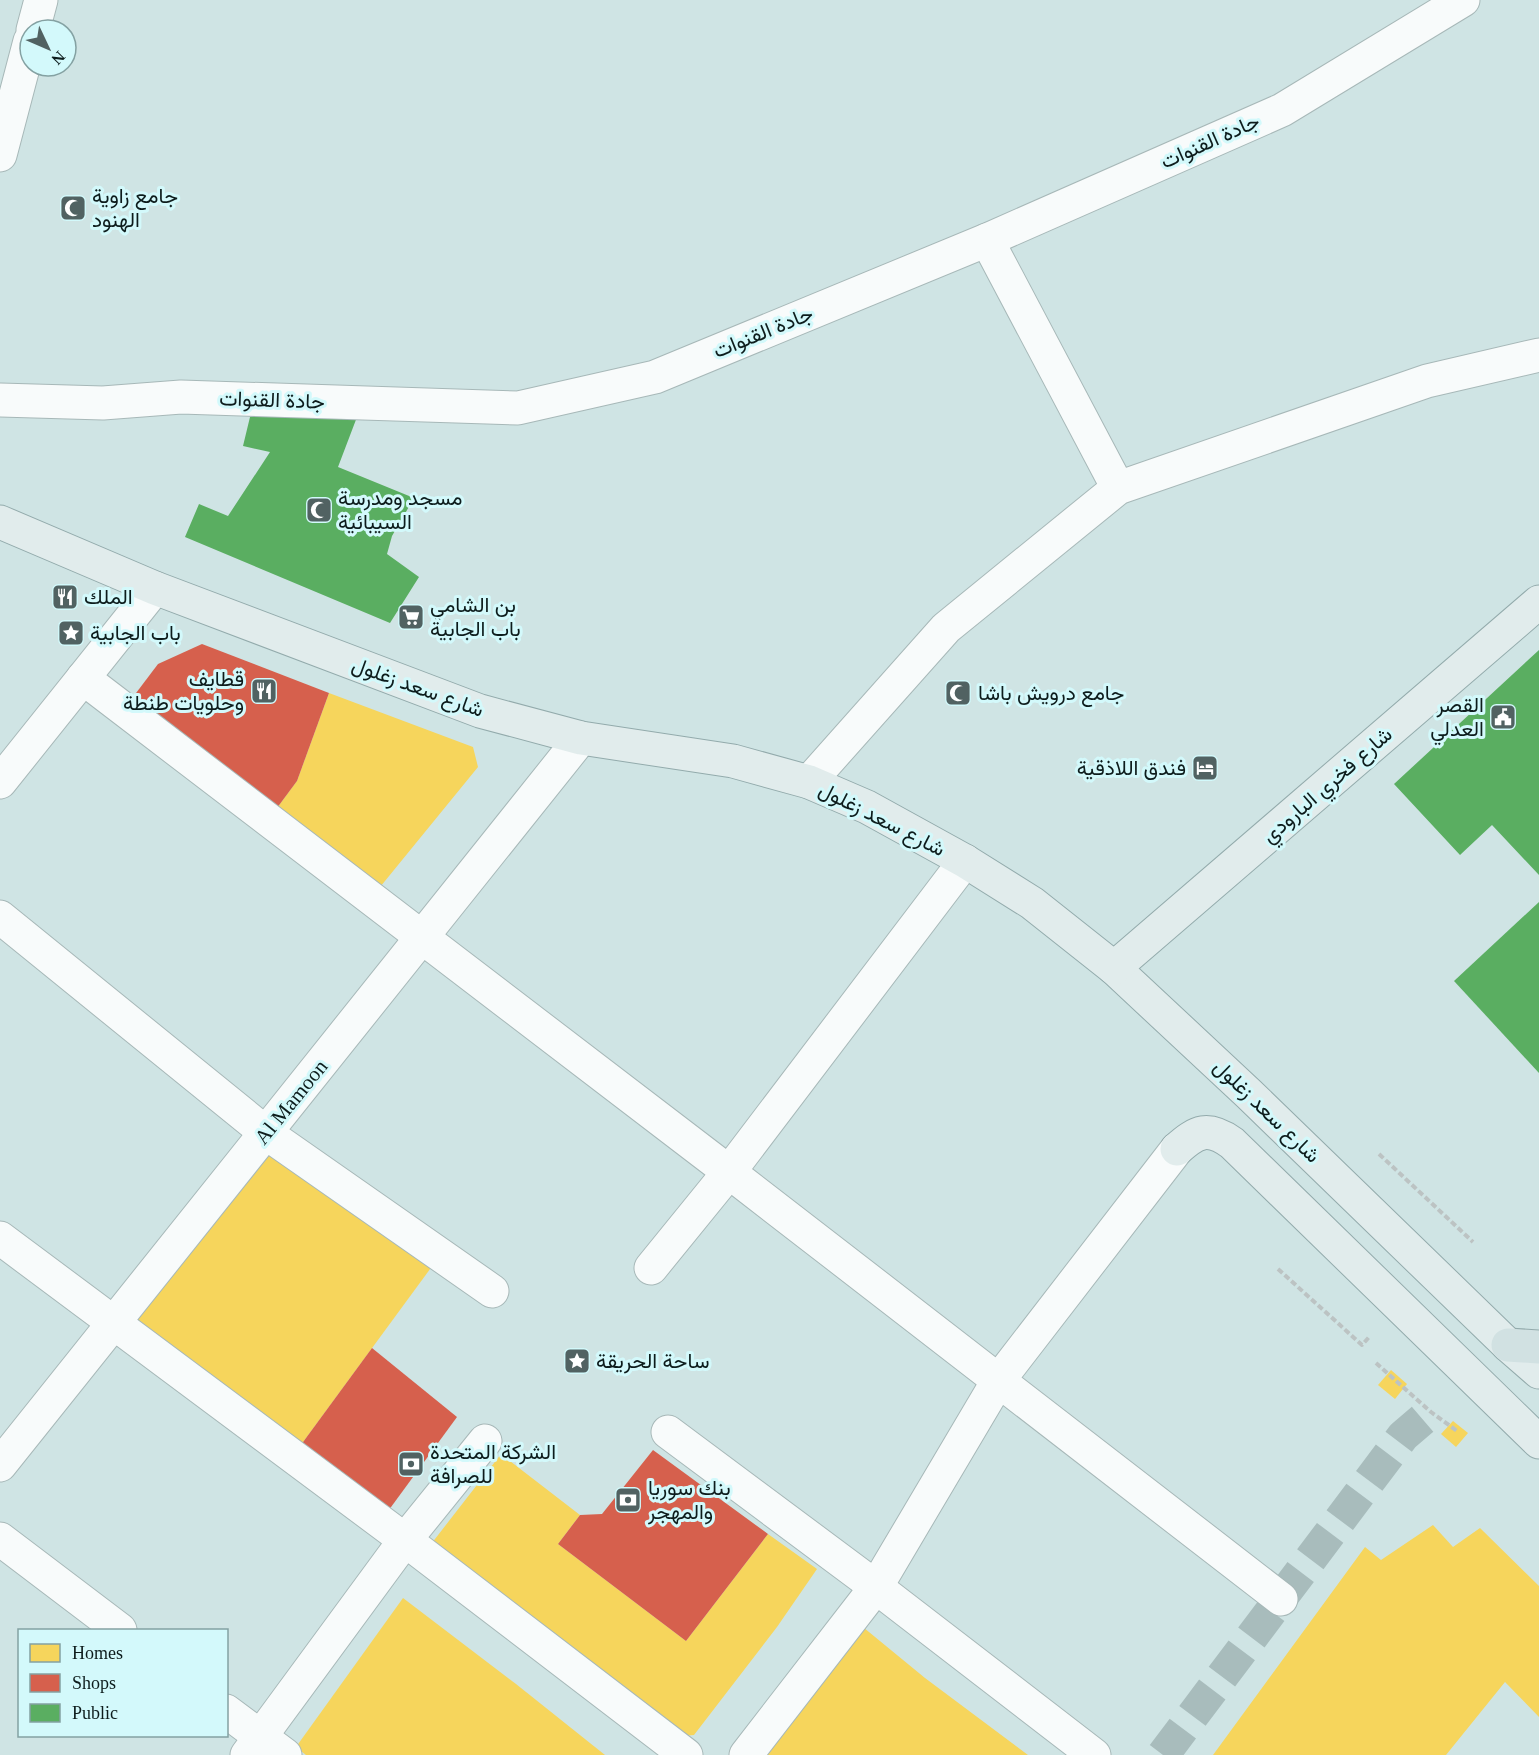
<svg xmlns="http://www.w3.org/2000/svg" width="1539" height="1755" viewBox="0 0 1539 1755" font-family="'Times New Roman',Vazirmatn,serif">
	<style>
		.homes { fill: #f6d55c }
		.shops { fill: #d6604d }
		.public { fill: #5aae61 }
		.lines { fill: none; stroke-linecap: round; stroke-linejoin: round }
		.minor-tunnel { stroke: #a8bcbc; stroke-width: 33; stroke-dasharray: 33 16; stroke-linecap: butt }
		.minor-casing { stroke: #a7b8b8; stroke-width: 35 }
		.major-casing { stroke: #93abac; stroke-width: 35 }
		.highway-casing { stroke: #93abac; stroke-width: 35 }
		.path { stroke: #bcc3c3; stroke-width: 4; stroke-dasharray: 6 3; stroke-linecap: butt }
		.minor { stroke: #f8fbfb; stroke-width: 33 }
		.major { stroke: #e1ecec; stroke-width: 33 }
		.highway { stroke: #d1e1e2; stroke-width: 33 }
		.labels { text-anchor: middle; stroke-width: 6; stroke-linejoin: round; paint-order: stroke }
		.street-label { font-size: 21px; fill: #0d1c1c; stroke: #d3f9fb }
		.poi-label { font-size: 21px; fill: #0d1c1c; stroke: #d3f9fb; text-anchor: start }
	</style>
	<rect width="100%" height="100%" fill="#cfe4e4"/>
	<!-- homes -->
	<g class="homes">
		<path d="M329 693 473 747 478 767 376 892 274 812 297 781Z"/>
		<path d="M265 1143 433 1265 295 1453 121 1321Z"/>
		<path d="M1391 1370 1407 1384 1395 1399 1378 1385Z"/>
		<path d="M1453 1421 1468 1433 1456 1447 1441 1434Z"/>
		<path d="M501 1454 580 1515 558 1544 686 1641 768 1534 817 1569 777 1627 694 1735 671 1737 428 1548Z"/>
		<path d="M1433 1525 1453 1547 1480 1528 1539 1586V1717L1505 1682 1446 1755H1213L1365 1547 1381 1560Z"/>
		<path d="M403 1598 516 1684 605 1755H306L296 1747Z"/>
		<path d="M858 1623 925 1678 1028 1755H757Z"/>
	</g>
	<!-- shops -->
	<g class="shops">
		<path d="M202 644 329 693 297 781 274 812 127 705 158 664Z"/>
		<path d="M372 1348 457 1417 383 1518 295 1453Z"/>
		<path d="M653 1450 768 1534 686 1641 558 1544 580 1515 602 1514Z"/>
	</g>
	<!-- public -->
	<g class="public">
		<path d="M299 408 357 417 338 467 414 498 392 536 387 554 419 577 390 623 185 537 199 504 228 516 270 452 243 446 250 417Z"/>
		<path d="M1539 650V875L1492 825 1460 855 1394 784Z"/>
		<path d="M1539 902V1073L1454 981Z"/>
	</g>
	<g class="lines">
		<!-- minor-tunnel -->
		<path class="minor-tunnel" d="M1163 1755 1403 1436 1431 1412"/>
		<defs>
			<g id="minor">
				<path d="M33 30 41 0"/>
				<path d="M0 155 30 41"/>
				<path d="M987 240 1118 488"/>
				<path d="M0 400 103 403 181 397 518 408 655 377 987 240 1282 110 1463 0"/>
				<path d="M83 678 729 1172 1281 1599"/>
				<path d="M0 782 155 588"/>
				<path d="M809 782 946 628 1118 488 1427 381 1539 355"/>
				<path d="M0 917 266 1133 492 1291"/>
				<path d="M0 1238 405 1540 686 1755"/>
				<path d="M651 1268 729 1172 965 861"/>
				<path d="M668 1432 876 1587 1094 1755"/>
				<path d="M0 1465 581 738"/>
				<path d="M0 1539 120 1630"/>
				<path d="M226 1711 285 1755"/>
				<path d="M247 1755 405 1540 485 1441"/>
				<path d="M746 1755 876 1587 998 1381 1177 1149"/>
			</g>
			<g id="major">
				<path d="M0 522 155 588 480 711 581 738 733 761 809 782 867 807 965 861 1032 903 1114 968 1249 1094 1508 1345 1539 1372"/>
				<path d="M1114 968 1539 602"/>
				<path d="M1177 1149C1197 1131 1208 1126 1232 1143L1539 1442"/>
			</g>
			<path id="highway" d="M1508 1345 1539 1347"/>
		</defs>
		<!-- minor casing -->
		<use href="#minor" class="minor-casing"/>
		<!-- major casing -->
		<use href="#major" class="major-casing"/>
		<!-- highway casing -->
		<use href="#highway" class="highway-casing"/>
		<!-- path -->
		<g class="path">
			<path d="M1379 1154 1473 1242"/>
			<path d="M1278 1269 1362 1345 1370 1336"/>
			<path d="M1376 1363 1431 1412 1457 1431"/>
		</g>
		<!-- minor -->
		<use href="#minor" class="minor"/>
		<!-- major -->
		<use href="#major" class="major"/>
		<!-- highway -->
		<use href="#highway" class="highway"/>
	</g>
	<!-- icons -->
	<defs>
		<symbol id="mosque-square" viewBox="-11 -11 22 22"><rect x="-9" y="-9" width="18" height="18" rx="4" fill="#516262" stroke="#d3f9fb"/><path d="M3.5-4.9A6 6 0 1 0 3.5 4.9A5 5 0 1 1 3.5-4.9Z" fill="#fff"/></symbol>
		<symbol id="restaurant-square" viewBox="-11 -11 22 22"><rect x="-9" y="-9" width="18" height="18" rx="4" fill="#516262" stroke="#d3f9fb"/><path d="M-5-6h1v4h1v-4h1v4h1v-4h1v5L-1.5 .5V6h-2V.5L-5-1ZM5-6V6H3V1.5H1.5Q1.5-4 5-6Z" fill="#fff"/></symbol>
		<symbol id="supermarket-square" viewBox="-11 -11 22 22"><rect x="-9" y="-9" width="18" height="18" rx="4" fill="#516262" stroke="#d3f9fb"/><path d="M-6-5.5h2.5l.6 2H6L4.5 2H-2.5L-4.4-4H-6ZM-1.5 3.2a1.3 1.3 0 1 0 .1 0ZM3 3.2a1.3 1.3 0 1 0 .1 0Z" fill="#fff"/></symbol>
		<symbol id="sight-square" viewBox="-11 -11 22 22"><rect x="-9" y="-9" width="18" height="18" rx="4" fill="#516262" stroke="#d3f9fb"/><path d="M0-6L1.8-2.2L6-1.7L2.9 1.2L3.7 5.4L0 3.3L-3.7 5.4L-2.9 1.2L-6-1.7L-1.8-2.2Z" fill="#fff"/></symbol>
		<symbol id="civic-square" viewBox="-11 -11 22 22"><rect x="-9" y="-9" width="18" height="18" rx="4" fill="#516262" stroke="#d3f9fb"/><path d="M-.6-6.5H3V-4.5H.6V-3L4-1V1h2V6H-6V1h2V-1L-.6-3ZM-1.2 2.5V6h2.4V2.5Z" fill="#fff"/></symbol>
		<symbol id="hotel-square" viewBox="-11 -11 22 22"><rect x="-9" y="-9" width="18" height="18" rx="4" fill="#516262" stroke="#d3f9fb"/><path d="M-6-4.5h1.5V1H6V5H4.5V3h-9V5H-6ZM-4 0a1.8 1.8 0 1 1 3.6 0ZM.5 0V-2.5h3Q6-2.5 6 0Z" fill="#fff"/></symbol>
		<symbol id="bank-square" viewBox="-11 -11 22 22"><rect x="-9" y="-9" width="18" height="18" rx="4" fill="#516262" stroke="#d3f9fb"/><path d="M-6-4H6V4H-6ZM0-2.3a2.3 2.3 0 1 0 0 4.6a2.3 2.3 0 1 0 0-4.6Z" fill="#fff"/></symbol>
	</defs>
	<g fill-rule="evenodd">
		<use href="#mosque-square" x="58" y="193" width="30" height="30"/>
		<use href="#mosque-square" x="304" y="495" width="30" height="30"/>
		<use href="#restaurant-square" x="50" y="582" width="30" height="30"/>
		<use href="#supermarket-square" x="396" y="602" width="30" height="30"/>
		<use href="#sight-square" x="56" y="618" width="30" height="30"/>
		<use href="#restaurant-square" x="249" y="676" width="30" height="30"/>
		<use href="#mosque-square" x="943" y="678" width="30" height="30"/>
		<use href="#civic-square" x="1488" y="702" width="30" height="30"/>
		<use href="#hotel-square" x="1190" y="753" width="30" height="30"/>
		<use href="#sight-square" x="562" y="1346" width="30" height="30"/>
		<use href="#bank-square" x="396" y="1449" width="30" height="30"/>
		<use href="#bank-square" x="613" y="1485" width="30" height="30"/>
	</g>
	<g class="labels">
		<!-- street labels -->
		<g class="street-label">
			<text transform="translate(1210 141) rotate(-24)" y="7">جادة القنوات</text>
			<text transform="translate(763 332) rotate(-22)" y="7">جادة القنوات</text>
			<text transform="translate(272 400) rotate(2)" y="7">جادة القنوات</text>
			<text transform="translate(418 687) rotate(20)" y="7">شارع سعد زغلول</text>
			<text transform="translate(1327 785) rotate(-41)" y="7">شارع فخري البارودي</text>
			<text transform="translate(882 819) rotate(27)" y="7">شارع سعد زغلول</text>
			<text transform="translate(291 1102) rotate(-51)" y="7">Al Mamoon</text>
			<text transform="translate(1267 1111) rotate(44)" y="7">شارع سعد زغلول</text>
		</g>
		<!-- poi labels -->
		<g class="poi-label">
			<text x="92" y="203">جامع زاوية<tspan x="92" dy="24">الهنود</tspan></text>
			<text x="338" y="505">مسجد ومدرسة<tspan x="338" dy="24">السيبائية</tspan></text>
			<text x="84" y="604">الملك</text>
			<text x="430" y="612">بن الشامي<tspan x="430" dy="24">باب الجابية</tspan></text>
			<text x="90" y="640">باب الجابية</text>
			<text x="244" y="686" text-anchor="end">قطايف<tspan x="244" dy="24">وحلويات طنطة</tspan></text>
			<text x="978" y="700">جامع درويش باشا</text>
			<text x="1484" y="712" text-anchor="end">القصر<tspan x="1484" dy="24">العدلي</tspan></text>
			<text x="1186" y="775" text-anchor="end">فندق اللاذقية</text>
			<text x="596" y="1368">ساحة الحريقة</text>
			<text x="430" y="1459">الشركة المتحدة<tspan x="430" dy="24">للصرافة</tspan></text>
			<text x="648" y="1495">بنك سوريا<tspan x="648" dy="24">والمهجر</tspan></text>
		</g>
	</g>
	<!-- legend -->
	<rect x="18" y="1629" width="210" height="108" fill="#d3f9fb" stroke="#84a1a2" stroke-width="1.5"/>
	<rect x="30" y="1644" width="30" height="18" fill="#f6d55c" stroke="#84a1a2" stroke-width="1.5"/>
	<text x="72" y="1659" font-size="18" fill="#0d1c1c">Homes</text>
	<rect x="30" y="1674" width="30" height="18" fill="#d6604d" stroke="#84a1a2" stroke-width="1.5"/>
	<text x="72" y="1689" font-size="18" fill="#0d1c1c">Shops</text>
	<rect x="30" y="1704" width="30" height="18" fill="#5aae61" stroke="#84a1a2" stroke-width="1.5"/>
	<text x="72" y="1719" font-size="18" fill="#0d1c1c">Public</text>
	<!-- north arrow -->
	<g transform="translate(48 48) rotate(134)"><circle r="28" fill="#d3f9fb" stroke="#84a1a2" stroke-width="1.5"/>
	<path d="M0-4.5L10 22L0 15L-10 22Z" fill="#516262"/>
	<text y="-9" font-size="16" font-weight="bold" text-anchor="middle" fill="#0d1c1c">N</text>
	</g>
</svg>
